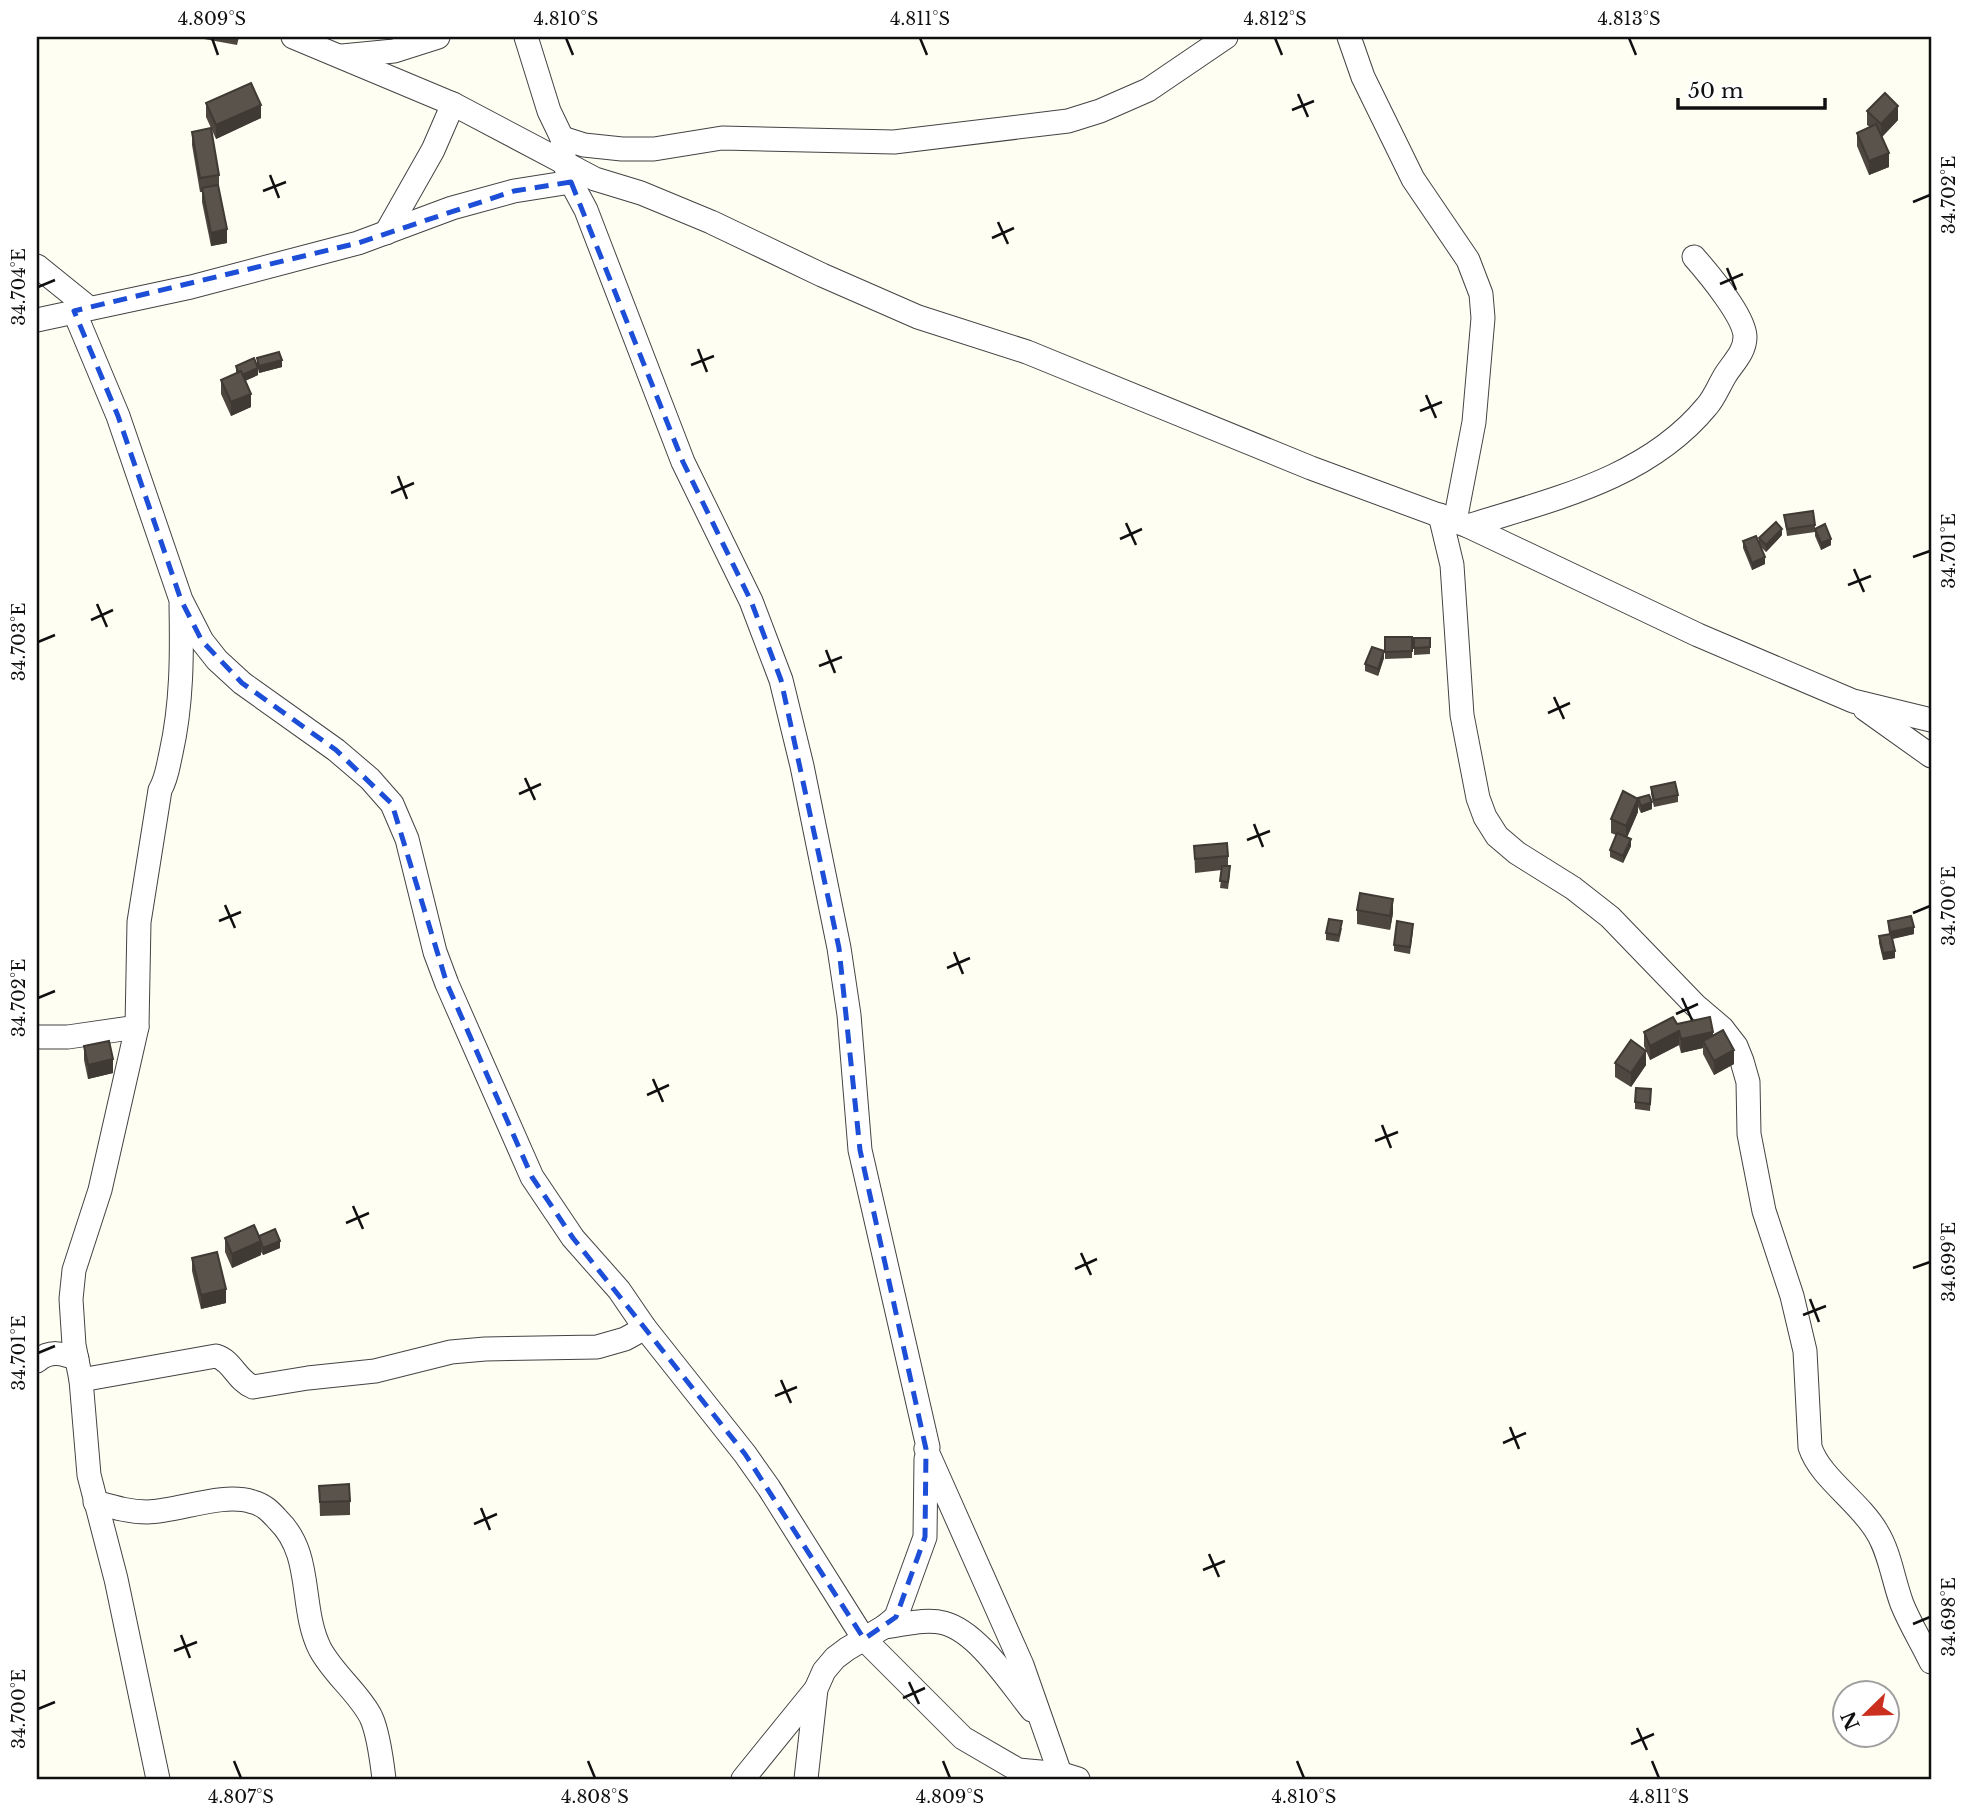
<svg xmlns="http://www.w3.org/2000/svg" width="1968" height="1816" viewBox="0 0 1968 1816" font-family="'Libre Baskerville',serif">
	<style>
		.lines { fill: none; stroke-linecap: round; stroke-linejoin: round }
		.minor-casing { stroke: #434343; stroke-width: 25 }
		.minor { stroke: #fff; stroke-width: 23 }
		.wall { fill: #4d4740 }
		.shaded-wall { fill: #3f3a34 }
		.building { fill: #5a534b; stroke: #3f3a34; stroke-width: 2 }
		.marked { fill: none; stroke: #1d4ed8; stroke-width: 5; stroke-dasharray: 14 9; stroke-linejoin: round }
		.ticks { fill: none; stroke: #101010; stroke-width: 2.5 }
		.neatline { fill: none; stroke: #101010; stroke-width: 2.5 }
		.ticks-label { font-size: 18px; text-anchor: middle; fill: #101010 }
	</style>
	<rect width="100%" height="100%" fill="#fffef3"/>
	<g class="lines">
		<defs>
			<g id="minor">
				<path d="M293 37 453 104 595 179 641 193 711 222 822 275 918 317 1027 352 1311 468 1468 526 1698 635 1853 701 1931 720"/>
				<path d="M526 37 549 111 562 138 565 165 571 182 586 210 683 462 751 601 781 680 802 766 839 948 849 1015 860 1150 928 1447 926 1449 1022 1665 1062 1779"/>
				<path d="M1349 37 1363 77 1413 179 1468 260 1481 294 1483 318 1474 422 1455 521"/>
				<path d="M342 56 394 51 438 37"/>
				<path d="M562 138 584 145 622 149H654L722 138 894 142 1068 121 1100 111 1148 90 1226 37"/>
				<path d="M386 233 433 150 453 104"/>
				<path d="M37 266 89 308"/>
				<path d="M74 311 118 416 181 600 202 641 217 660 242 683 336 750 370 779 392 804 407 839 435 952 447 984 532 1177 573 1238 619 1290 645 1328 745 1454 769 1488 864 1639 963 1738 1018 1770 1062 1774 1078 1779"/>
				<path d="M37 320 191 287 358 243 452 208 514 191 571 182"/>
				<path d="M1440 515 1452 565 1462 715 1478 798 1485 817 1497 836 1517 853 1573 888 1610 917 1695 1005 1722 1028 1736 1046 1742 1061 1748 1082 1749 1134 1764 1211 1792 1296 1805 1351 1810 1447C1820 1478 1859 1501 1877 1532 1890 1553 1893 1580 1902 1604 1910 1624 1922 1643 1931 1662"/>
				<path d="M1468 526C1553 499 1647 479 1707 406 1715 397 1719 385 1726 374 1733 363 1745 352 1745 337 1745 317 1708 273 1694 257"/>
				<path d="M1865 709 1931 756"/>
				<path d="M37 1037H68L137 1027"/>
				<path d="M37 1361C50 1350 62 1353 77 1359"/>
				<path d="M81 1380 216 1356C233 1361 236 1380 253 1387L308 1378 375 1371 451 1352 485 1349 597 1347 625 1339 645 1328"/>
				<path d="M95 1502C113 1507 129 1512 147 1512 180 1511 222 1492 253 1502 264 1505 270 1511 278 1520 314 1555 299 1607 320 1649 334 1675 359 1693 371 1717 378 1732 382 1762 384 1779"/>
				<path d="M884 1627C903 1625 925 1618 944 1623 978 1632 1010 1683 1032 1710"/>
				<path d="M158 1779 116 1579 89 1475 81 1380 74 1345 71 1299 74 1270 100 1190 137 1027 139 922 160 790C167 778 168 766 171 753 182 704 182 655 181 605"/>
				<path d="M743 1779 816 1689"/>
				<path d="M806 1779 816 1689 824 1671 835 1658 847 1649 884 1627 896 1617 925 1537 926 1459"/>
			</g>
		</defs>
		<!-- minor casing -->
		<use href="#minor" class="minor-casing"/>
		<!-- minor -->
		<use href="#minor" class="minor"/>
	</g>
	<!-- wall -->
	<g class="wall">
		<path d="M204 37H239L237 45 204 39Z"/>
		<path d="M206 103 261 118 216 139 206 117Z"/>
		<path d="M1867 111 1898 120 1882 137 1889 167 1869 175 1857 146V133L1870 127 1867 125Z"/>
		<path d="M192 132 219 175V188L227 243 211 246 202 202V192H200L192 145Z"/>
		<path d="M257 358 282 367 259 373 258 369V375L245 381 251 407 231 416 221 394V380L236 374V366L257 365Z"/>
		<path d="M1784 515 1815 525V532L1787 536Z"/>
		<path d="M1815 529 1831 545 1821 550 1815 536Z"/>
		<path d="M1782 535 1766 552 1760 546 1765 564 1752 570 1743 548V541L1759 543V538Z"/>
		<path d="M1385 637H1412V658L1385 659Z"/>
		<path d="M1414 638H1430V654L1414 655Z"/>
		<path d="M1384 658 1378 676 1365 671V664Z"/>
		<path d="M1651 787 1678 795V802L1654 807 1651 794Z"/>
		<path d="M1623 791 1652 809 1641 813 1638 807V812L1627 837 1631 846 1623 863 1610 857V850L1616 835 1611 833V819Z"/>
		<path d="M1194 846 1228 856V866L1230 873 1228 889 1220 888 1222 870 1195 873Z"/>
		<path d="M1357 910 1393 913 1390 930 1357 924Z"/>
		<path d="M1888 921 1914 934 1893 939 1895 958 1883 960 1879 943V936L1889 934Z"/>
		<path d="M1342 928 1339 942 1326 940V933Z"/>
		<path d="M1413 931 1410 954 1394 951V945Z"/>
		<path d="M1677 1024 1713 1035 1734 1064 1714 1075 1703 1054V1048L1681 1053 1679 1045 1650 1060 1644 1046V1032Z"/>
		<path d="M84 1046 113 1073 88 1079 84 1060Z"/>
		<path d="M1615 1063 1646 1065 1631 1087 1615 1077Z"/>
		<path d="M1651 1096 1650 1111 1635 1109V1102Z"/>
		<path d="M259 1236 280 1248 263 1255 261 1252V1255L232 1268 225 1252V1238Z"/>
		<path d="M192 1258 226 1303 201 1309 192 1271Z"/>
		<path d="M319 1486 350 1501V1515L320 1516Z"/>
	</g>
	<!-- shaded-wall -->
	<g class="shaded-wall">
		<path d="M261 105V118L216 139V125Z"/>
		<path d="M1898 106V120L1881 138V124Z"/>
		<path d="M1889 153V167L1869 175V161Z"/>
		<path d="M227 229V243L211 246V233Z"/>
		<path d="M282 360V367L259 373V366Z"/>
		<path d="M258 368V375L240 383V376Z"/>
		<path d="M251 394V407L231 416V402Z"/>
		<path d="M1782 529V535L1766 552V545Z"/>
		<path d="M1831 539V545L1821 550V543Z"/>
		<path d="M1765 557V564L1752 570V563Z"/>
		<path d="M1384 651V658L1378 676V669Z"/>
		<path d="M1638 799V812L1626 840V826Z"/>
		<path d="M1652 802V809L1641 813V806Z"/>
		<path d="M1631 839V846L1623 863V856Z"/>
		<path d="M1393 899V913L1390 930V916Z"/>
		<path d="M1914 927V934L1890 939V932Z"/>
		<path d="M1895 951V958L1883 960V953Z"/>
		<path d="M1679 1031V1045L1650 1060V1046Z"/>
		<path d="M1713 1032V1046L1703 1041V1048L1681 1053V1039Z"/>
		<path d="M1734 1050V1064L1714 1075V1061Z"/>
		<path d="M1646 1051V1065L1631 1087V1073Z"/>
		<path d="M113 1059V1073L88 1079V1065Z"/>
		<path d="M261 1241V1255L232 1268V1254Z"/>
		<path d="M280 1241V1248L263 1255V1248Z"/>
		<path d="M226 1289V1303L201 1309V1295Z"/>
	</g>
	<!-- building -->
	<g class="building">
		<path d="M251 83 261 105 216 125 206 103Z"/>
		<path d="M1885 93 1898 106 1881 124 1867 111Z"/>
		<path d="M1876 124 1889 153 1869 161 1857 133Z"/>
		<path d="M211 128 219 175 200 178 192 132Z"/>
		<path d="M218 185 227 229 211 233 202 188Z"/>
		<path d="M279 352 282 360 259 366 257 358Z"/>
		<path d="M254 358 258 368 242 375 241 371 238 372 236 366Z"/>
		<path d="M241 371 251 394 231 402 221 380Z"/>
		<path d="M1813 511 1815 525 1787 529 1784 515Z"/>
		<path d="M1776 522 1782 529 1766 545 1759 538Z"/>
		<path d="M1825 524 1831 539 1821 543 1815 529Z"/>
		<path d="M1756 536 1765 557 1752 563 1743 541Z"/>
		<path d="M1385 637H1412V651L1385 652Z"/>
		<path d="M1414 638H1430V647L1414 648Z"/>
		<path d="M1372 647 1384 651 1378 669 1365 664Z"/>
		<path d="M1675 782 1678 795 1654 800 1651 787Z"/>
		<path d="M1623 791 1638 799 1626 826 1611 819Z"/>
		<path d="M1649 795 1652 802 1641 806 1638 798Z"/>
		<path d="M1617 833 1631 839 1623 856 1610 850Z"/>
		<path d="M1227 843 1228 856 1195 859 1194 846Z"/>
		<path d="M1222 866H1230L1228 882 1220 881Z"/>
		<path d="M1360 893 1393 899 1390 916 1357 910Z"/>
		<path d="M1911 916 1914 927 1890 932 1888 921Z"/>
		<path d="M1329 919 1342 921 1339 935 1326 933Z"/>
		<path d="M1397 921 1413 924 1410 947 1394 945Z"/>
		<path d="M1891 934 1895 951 1883 953 1879 936Z"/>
		<path d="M1673 1017 1677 1024 1710 1017 1713 1032 1681 1039 1679 1031 1650 1046 1644 1032Z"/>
		<path d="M1723 1030 1734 1050 1714 1061 1703 1041Z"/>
		<path d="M1631 1040 1646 1051 1631 1073 1615 1063Z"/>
		<path d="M109 1041 113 1059 88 1065 84 1046Z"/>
		<path d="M1636 1088 1651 1089 1650 1104 1635 1102Z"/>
		<path d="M254 1225 261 1241 232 1254 225 1238Z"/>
		<path d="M275 1229 280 1241 263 1248 259 1236Z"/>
		<path d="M217 1252 226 1289 201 1295 192 1258Z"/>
		<path d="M349 1484 350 1501 320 1502 319 1486Z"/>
	</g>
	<!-- marked area -->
	<path class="marked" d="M571 182 683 462 751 601 781 680 839 948 860 1150 926 1449 925 1537 896 1617 864 1639 745 1454 573 1238 532 1177 447 984 392 804 336 750 242 683 202 641 181 600 118 416 74 311 358 243 514 191Z"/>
	<!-- ticks -->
	<path class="ticks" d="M212 38 218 55M566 38 573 55M920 38 927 55M1275 38 1282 55M1629 38 1636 55M1298 94 1308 117M1292 110 1314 101M270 175 279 198M263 191 286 182M1913 202 1930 195M998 222 1008 244M992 238 1014 228M1727 268 1736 290M1720 284 1743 274M38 287 55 280M698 349 707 372M691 365 714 356M1426 395 1436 418M1420 411 1442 402M398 476 407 499M391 493 414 483M1126 523 1136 545M1120 539 1142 529M1913 557 1930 551M1854 569 1864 592M1848 585 1871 576M97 604 107 627M91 620 113 610M38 642 55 635M826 650 835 673M819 666 842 657M1554 697 1564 719M1548 713 1570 703M525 778 535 800M519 794 541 784M1254 824 1263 847M1247 840 1270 831M225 905 235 928M1913 913 1930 906M219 921 241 912M954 952 963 974M947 968 970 958M38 998 55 991M1682 998 1692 1020M1676 1014 1698 1004M653 1079 663 1102M647 1095 669 1085M1382 1125 1391 1148M1375 1141 1398 1132M353 1206 363 1229M346 1223 369 1213M1081 1253 1091 1275M1913 1268 1930 1262M1075 1269 1097 1259M1810 1299 1819 1322M1803 1315 1826 1306M38 1353 55 1346M781 1380 791 1403M775 1396 797 1387M1510 1427 1519 1449M1503 1443 1526 1433M481 1508 490 1530M474 1524 497 1514M1209 1554 1219 1577M1203 1570 1225 1561M1913 1624 1930 1617M181 1635 190 1658M174 1651 197 1642M909 1682 919 1704M903 1698 925 1688M38 1709 55 1702M1637 1728 1647 1750M1631 1744 1654 1734M234 1761 241 1778M588 1761 595 1778M943 1761 950 1778M1297 1761 1304 1778M1652 1761 1659 1778"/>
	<!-- border -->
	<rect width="1968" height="1816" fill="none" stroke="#ffffff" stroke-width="77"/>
	<!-- north arrow -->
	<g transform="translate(1866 1714) rotate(247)"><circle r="33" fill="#ffffff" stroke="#9f9f9f" stroke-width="2"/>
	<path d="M0-5L12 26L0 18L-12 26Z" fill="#ca301d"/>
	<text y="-10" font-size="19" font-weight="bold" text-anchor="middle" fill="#101010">N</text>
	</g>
	<!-- scale -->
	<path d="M1678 98v10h147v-10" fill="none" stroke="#101010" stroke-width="3.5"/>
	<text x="1688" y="98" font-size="21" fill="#101010" stroke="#ffffff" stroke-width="5" paint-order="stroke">50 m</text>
	<rect x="38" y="38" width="1892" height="1740" class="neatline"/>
	<g class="ticks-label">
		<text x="212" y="25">4.809°S</text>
		<text x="566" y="25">4.810°S</text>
		<text x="920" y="25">4.811°S</text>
		<text x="1275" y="25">4.812°S</text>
		<text x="1629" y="25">4.813°S</text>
		<text transform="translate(1949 195) rotate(-90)" y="6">34.702°E</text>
		<text transform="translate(19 287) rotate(-90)" y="6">34.704°E</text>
		<text transform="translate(1949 551) rotate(-90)" y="6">34.701°E</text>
		<text transform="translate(19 642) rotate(-90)" y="6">34.703°E</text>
		<text transform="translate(1949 906) rotate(-90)" y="6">34.700°E</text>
		<text transform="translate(19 998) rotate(-90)" y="6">34.702°E</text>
		<text transform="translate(1949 1262) rotate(-90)" y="6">34.699°E</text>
		<text transform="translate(19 1353) rotate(-90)" y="6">34.701°E</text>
		<text transform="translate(1949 1617) rotate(-90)" y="6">34.698°E</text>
		<text transform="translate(19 1709) rotate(-90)" y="6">34.700°E</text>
		<text x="241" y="1803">4.807°S</text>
		<text x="595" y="1803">4.808°S</text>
		<text x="950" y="1803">4.809°S</text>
		<text x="1304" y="1803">4.810°S</text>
		<text x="1659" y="1803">4.811°S</text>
	</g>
</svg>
